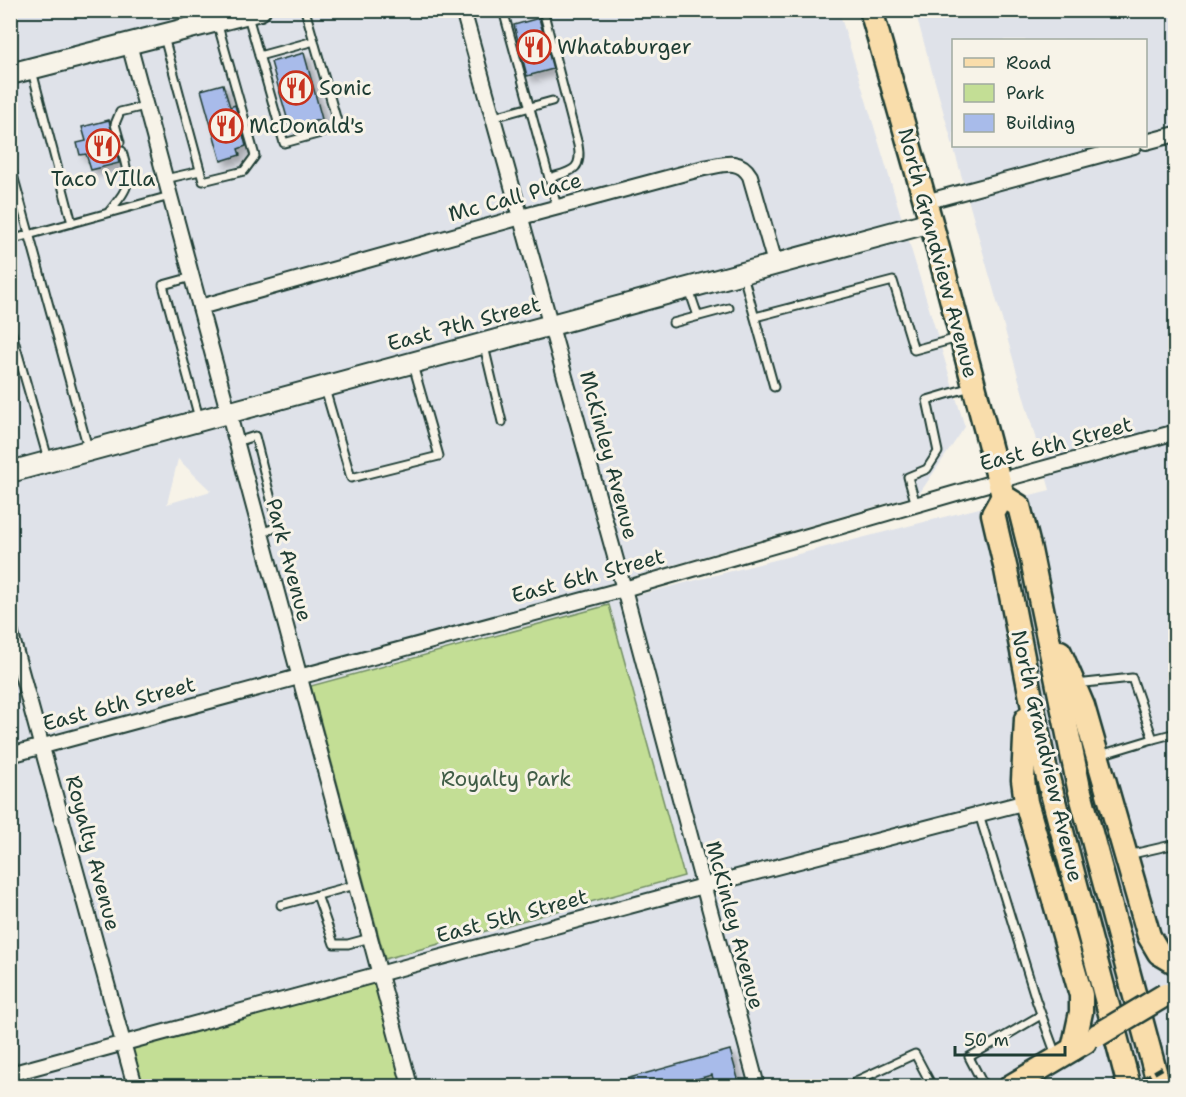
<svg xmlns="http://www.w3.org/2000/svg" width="1186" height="1097" viewBox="0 0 1186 1097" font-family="'Shantell Sans',sans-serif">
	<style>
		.built { fill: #dfe2e9; fill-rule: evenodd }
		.green { fill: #c3de95; stroke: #718e64; stroke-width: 1.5 }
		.building { fill: #a8bbea; stroke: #1f3d34; stroke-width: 1.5; filter: url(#shadow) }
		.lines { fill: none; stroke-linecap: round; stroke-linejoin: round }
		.lane-casing { stroke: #1f3d34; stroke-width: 11 }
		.street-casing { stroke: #1f3d34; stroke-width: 18 }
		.secondary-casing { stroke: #1f3d34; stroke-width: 24 }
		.primary-casing { stroke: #1f3d34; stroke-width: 27 }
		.lane { stroke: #f7f3e8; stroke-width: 7 }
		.street { stroke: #f7f3e8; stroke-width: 14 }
		.secondary { stroke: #f7f3e8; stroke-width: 20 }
		.primary { stroke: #f9ddab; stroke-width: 22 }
		.rail { stroke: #1f3d34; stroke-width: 4.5; stroke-dasharray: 9 4.5; stroke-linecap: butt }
		.primary-bridge-casing { stroke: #1f3d34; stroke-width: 27; stroke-linecap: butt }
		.primary-bridge { stroke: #f9ddab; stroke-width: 22 }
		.labels { text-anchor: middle; stroke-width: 6; stroke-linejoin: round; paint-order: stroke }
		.poi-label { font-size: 21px; fill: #1f3d34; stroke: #f7f3e8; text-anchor: start }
		.street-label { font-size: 21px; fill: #1f3d34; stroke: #f7f3e8 }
		.park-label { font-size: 21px; fill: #405d47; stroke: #f7f3e8 }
	</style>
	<defs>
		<filter id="shadow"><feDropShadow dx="5.5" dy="5.5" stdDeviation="3" flood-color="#0004"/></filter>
	</defs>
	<rect width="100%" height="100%" fill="#f7f3e8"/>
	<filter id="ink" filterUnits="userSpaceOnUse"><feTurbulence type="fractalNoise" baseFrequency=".0167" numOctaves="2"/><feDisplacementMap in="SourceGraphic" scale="12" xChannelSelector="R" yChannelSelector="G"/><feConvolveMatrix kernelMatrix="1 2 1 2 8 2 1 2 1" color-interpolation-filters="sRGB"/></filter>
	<g filter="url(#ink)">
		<!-- built -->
		<path class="built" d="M10 11H839L965 427 919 494 76 738 1050 490 915 11H1175V1086H11ZM954 40H1146V146H954ZM178 459 211 491 167 504Z"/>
		<!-- green -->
		<g class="green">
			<path d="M609 605 684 876 385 959 311 686Z"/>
			<path d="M380 974 410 1086H135L123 1044Z"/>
		</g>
		<!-- building -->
		<g class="building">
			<path d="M539 18 553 69 527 76 514 25Z"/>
			<path d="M304 53 322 119 290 128 271 62Z"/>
			<path d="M223 84 230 107 235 105 246 146 238 149 240 155 221 161 201 90Z"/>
			<path d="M109 120 119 163 91 170 86 154 80 155 77 143 86 141 82 127Z"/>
			<path d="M730 1050 740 1086H715L712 1075 671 1086H611V1083Z"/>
		</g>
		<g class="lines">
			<defs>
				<g id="lane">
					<path d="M503 10 557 207"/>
					<path d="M543 10 578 145C583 171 571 171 549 178"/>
					<path d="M248 16 284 143 339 128 305 10"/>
					<path d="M164 37 203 181 244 171 255 156 217 22"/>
					<path d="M259 56 314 41"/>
					<path d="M32 71 72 223"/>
					<path d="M494 117 552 101"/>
					<path d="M120 142 115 124 120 112 145 106"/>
					<path d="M10 164 88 448"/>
					<path d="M165 179 200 171"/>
					<path d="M109 212C131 184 131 185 122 151"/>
					<path d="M10 240 170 196"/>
					<path d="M743 275 774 387"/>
					<path d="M192 277 163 285 199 418"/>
					<path d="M689 290 698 316"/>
					<path d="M755 317 893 281 914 350 958 338"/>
					<path d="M673 323 729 308"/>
					<path d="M10 326 48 459"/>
					<path d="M484 346 502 422"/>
					<path d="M325 389 351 478 439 456 413 365"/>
					<path d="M236 442 255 436 278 527 260 533"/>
					<path d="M916 505 908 477 927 469 938 452 927 400 971 387"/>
					<path d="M1076 684 1132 678 1153 739 1176 733"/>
					<path d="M1100 755 1153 739"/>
					<path d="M979 814 1036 1000 1056 1055"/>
					<path d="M1128 855 1176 844"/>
					<path d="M317 895 334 944H348L370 938"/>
					<path d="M281 905 355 885"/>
					<path d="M859 1086 856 1081 915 1054 932 1086"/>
					<path d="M984 1086 969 1057 1041 1015"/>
				</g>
				<g id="street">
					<path d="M463 10 624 589 757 1086"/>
					<path d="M129 44 410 1086"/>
					<path d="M1146 142 1176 134"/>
					<path d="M925 202 1134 146"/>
					<path d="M200 307 521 217 704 168C722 165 739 157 750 176L775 263"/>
					<path d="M10 631 135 1086"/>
					<path d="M10 755 624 589 998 481 1176 432"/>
					<path d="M10 1074 703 886 1026 802"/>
				</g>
				<g id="secondary">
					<path d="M10 74 260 10"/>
					<path d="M10 472 931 222"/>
				</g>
				<g id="primary">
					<path d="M871 10 931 222 1003 496 1019 506 1030 550 1079 788 1159 1086"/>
					<path d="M1003 496 993 514 1006 570 1043 759 1129 1086"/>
					<path d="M1060 652 1083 706 1149 936 1159 953 1176 963"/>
					<path d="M1026 719 1023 780 1026 802 1081 995V1012L1073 1049"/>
					<path d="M1011 1086 1085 1042"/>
				</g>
			</defs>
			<!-- lane casing -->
			<use href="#lane" class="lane-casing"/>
			<!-- street casing -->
			<use href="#street" class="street-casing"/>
			<!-- secondary casing -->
			<use href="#secondary" class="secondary-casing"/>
			<!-- primary casing -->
			<use href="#primary" class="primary-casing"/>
			<!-- lane -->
			<use href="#lane" class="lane"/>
			<!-- street -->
			<use href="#street" class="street"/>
			<!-- secondary -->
			<use href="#secondary" class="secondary"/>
			<!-- primary -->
			<use href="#primary" class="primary"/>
			<!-- rail -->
			<path class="rail" d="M1131 1086 1176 1060"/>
			<defs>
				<path id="primary-bridge" d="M1098 1035 1165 995"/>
			</defs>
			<!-- primary-bridge casing -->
			<use href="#primary-bridge" class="primary-bridge-casing"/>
			<!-- primary-bridge -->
			<use href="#primary-bridge" class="primary-bridge"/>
		</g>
	</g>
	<!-- icons -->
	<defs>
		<symbol id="restaurant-ring" viewBox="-11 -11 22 22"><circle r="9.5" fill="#f7f3e8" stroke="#c8321e" stroke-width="1.5"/><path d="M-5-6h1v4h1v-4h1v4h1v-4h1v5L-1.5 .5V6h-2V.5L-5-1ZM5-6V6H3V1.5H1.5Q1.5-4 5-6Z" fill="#c8321e"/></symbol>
	</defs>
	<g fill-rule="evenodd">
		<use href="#restaurant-ring" x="515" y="28" width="38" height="38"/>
		<use href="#restaurant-ring" x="277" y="69" width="38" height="38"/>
		<use href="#restaurant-ring" x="207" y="107" width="38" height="38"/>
		<use href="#restaurant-ring" x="84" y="127" width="38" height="38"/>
	</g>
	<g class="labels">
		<!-- poi labels -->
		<g class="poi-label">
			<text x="557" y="54">Whataburger</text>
			<text x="319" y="95">Sonic</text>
			<text x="249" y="133">McDonald's</text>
			<text x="103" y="186" text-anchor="middle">Taco VIlla</text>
		</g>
		<!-- street labels -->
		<g class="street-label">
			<text transform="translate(515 197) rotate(-15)" y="7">Mc Call Place</text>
			<text transform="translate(938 253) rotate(75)" y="7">North Grandview Avenue</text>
			<text transform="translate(464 324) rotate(-15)" y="7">East 7th Street</text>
			<text transform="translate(1056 444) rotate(-15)" y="7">East 6th Street</text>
			<text transform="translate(609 455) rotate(75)" y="7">McKinley Avenue</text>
			<text transform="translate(289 560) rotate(75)" y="7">Park Avenue</text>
			<text transform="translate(588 576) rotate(-15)" y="7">East 6th Street</text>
			<text transform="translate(119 704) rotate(-15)" y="7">East 6th Street</text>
			<text transform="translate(1047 756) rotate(77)" y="7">North Grandview Avenue</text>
			<text transform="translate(93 853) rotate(75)" y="7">Royalty Avenue</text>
			<text transform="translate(512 916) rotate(-15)" y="7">East 5th Street</text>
			<text transform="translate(735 925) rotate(75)" y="7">McKinley Avenue</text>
		</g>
		<!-- park labels -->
		<g class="park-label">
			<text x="506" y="786">Royalty Park</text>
		</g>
	</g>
	<!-- margin -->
	<rect width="1186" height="1097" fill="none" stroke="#f7f3e8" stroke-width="36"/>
	<rect x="18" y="18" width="1150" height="1061" fill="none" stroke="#1f3d34" stroke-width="2" filter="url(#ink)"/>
	<!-- legend -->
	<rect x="952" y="39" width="195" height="108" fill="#f7f3e8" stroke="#a1aaa0" stroke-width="1.5"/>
	<rect x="964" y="58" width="30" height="9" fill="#f9ddab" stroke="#a1aaa0" stroke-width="1.5"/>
	<text x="1006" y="69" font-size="18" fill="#1f3d34">Road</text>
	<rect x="964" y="84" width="30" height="18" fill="#c3de95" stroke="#a1aaa0" stroke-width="1.5"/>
	<text x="1006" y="99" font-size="18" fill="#1f3d34">Park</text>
	<rect x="964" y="114" width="30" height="18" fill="#a8bbea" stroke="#a1aaa0" stroke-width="1.5"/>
	<text x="1006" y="129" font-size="18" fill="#1f3d34">Building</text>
	<!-- scale -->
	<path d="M955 1046v9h110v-9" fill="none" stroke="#1f3d34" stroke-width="3"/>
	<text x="964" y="1046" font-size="18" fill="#1f3d34" stroke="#f7f3e8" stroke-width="4.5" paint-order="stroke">50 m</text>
</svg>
